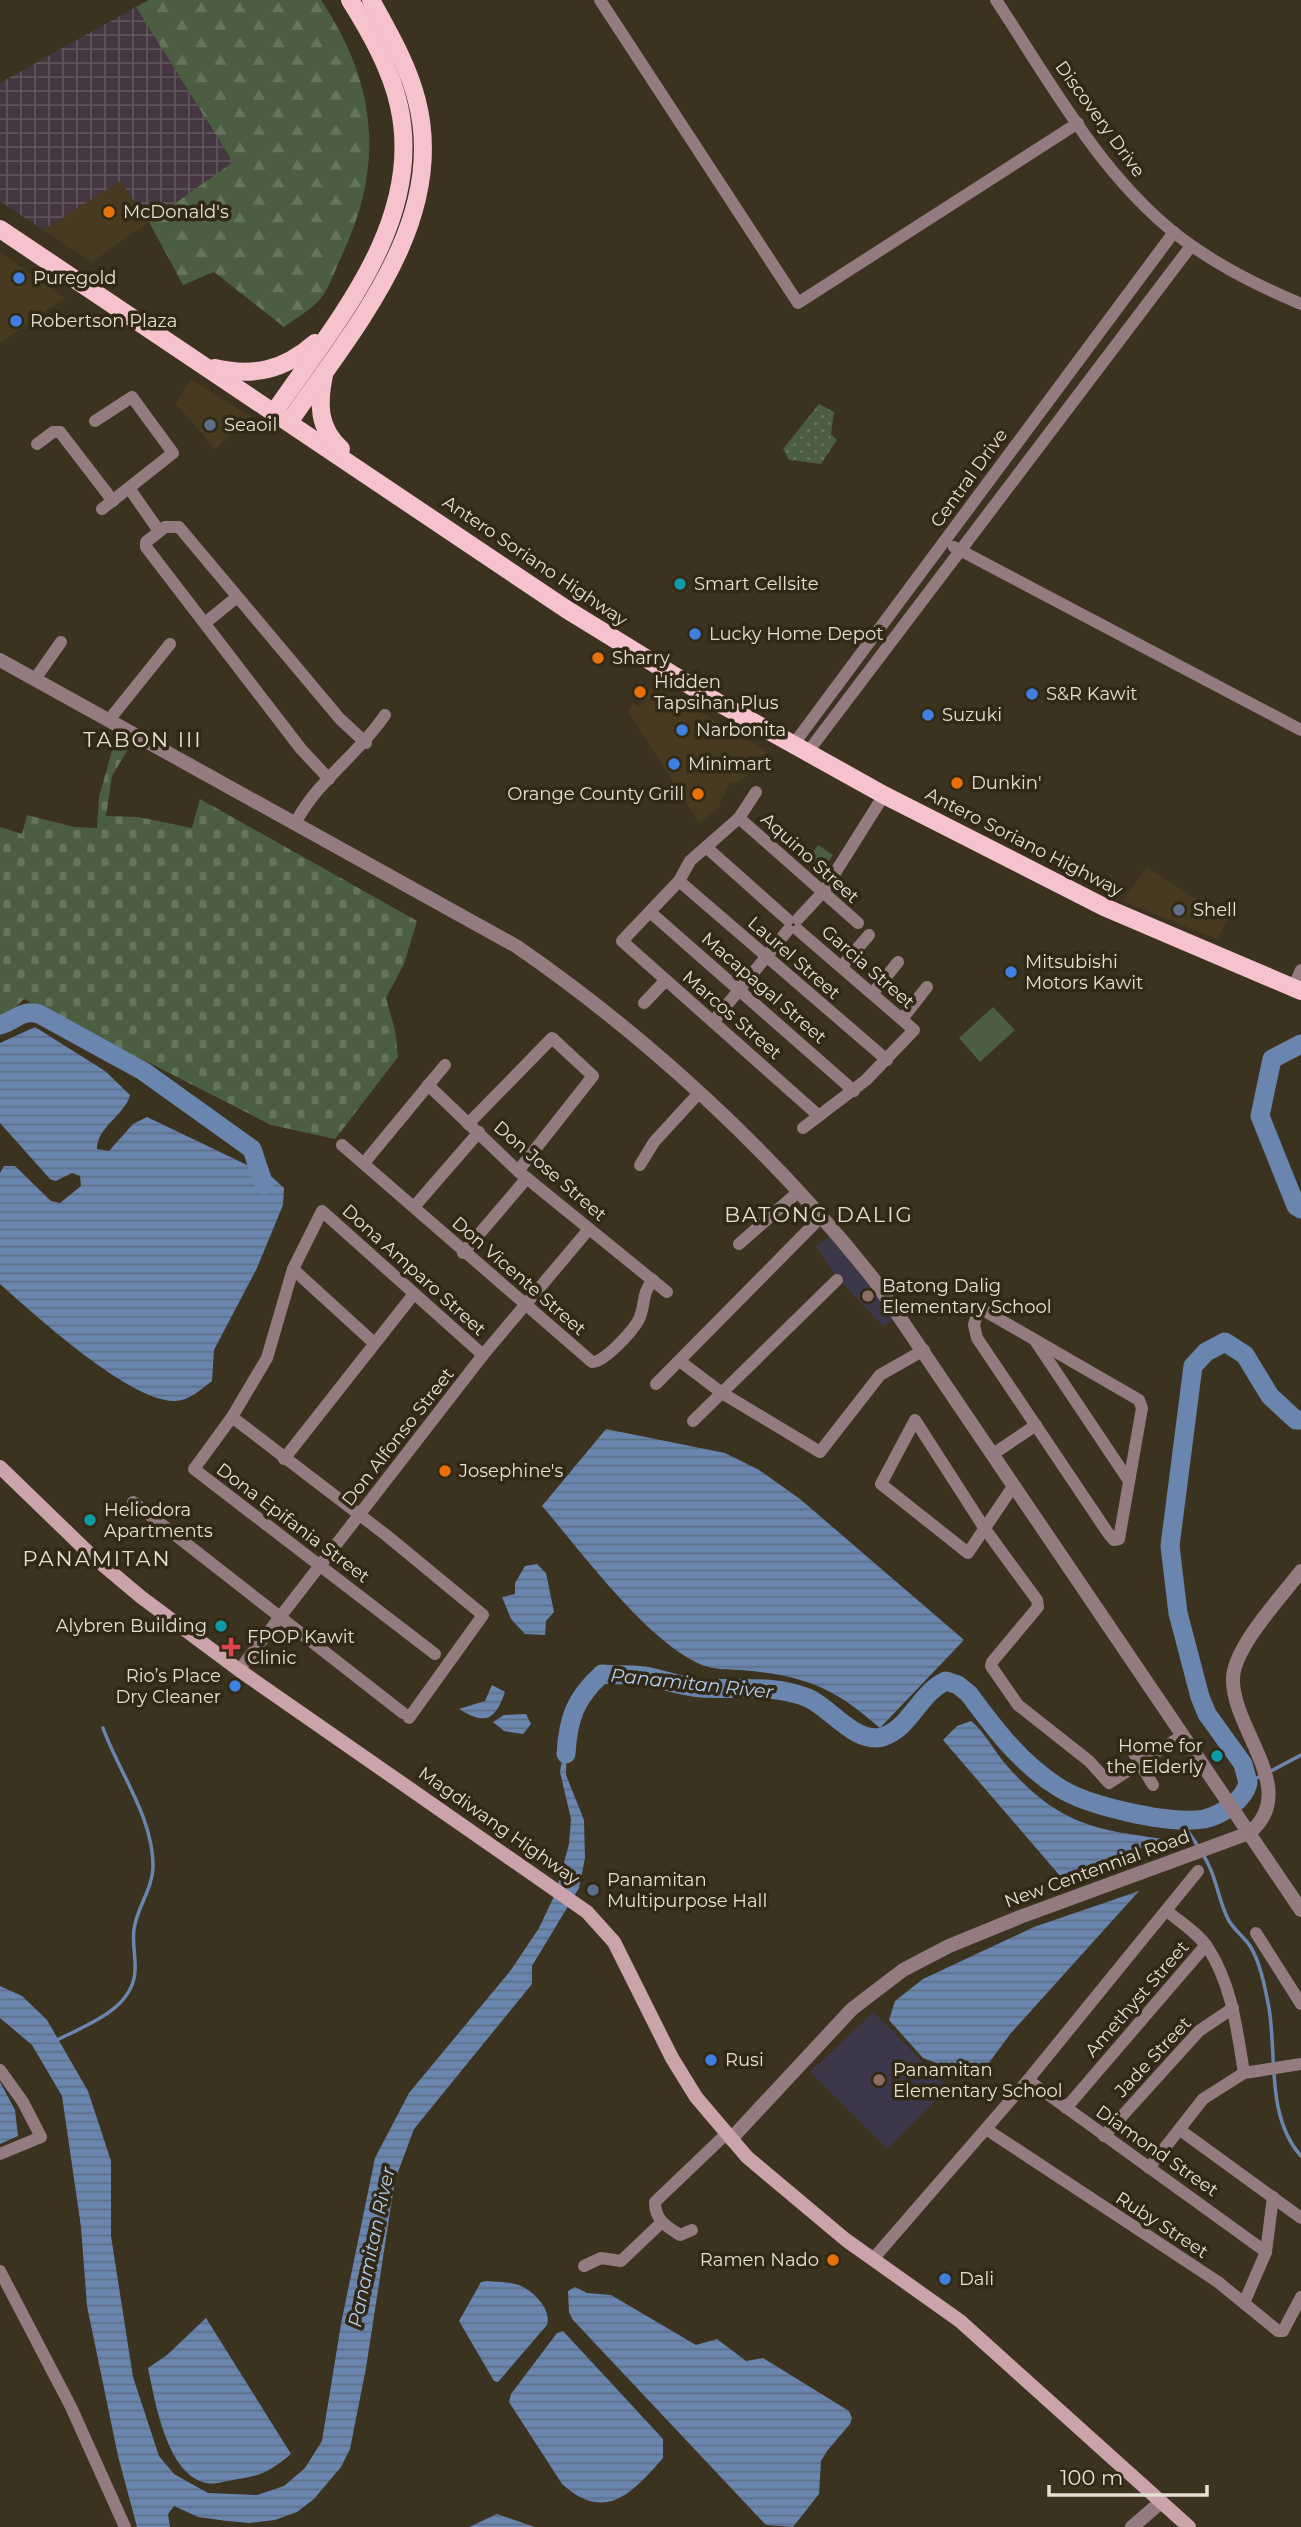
<svg xmlns="http://www.w3.org/2000/svg" width="1301" height="2527" viewBox="0 0 1301 2527" font-family="Montserrat,sans-serif">
	<style>
		.built { fill: #473a21 }
		.industrial { fill: url(#industrial-grid) }
		.education { fill: #3d3849 }
		.grass { fill: #4b5e41 }
		.forest { fill: url(#forest-firs) }
		.cemetery { fill: url(#cemetery-stones) }
		.park { fill: url(#park-dots) }
		.water { fill: url(#water-rules) }
		.lines { fill: none; stroke-linecap: round; stroke-linejoin: round }
		.stream { stroke: #6a86ae; stroke-width: 3.5 }
		.river { stroke: #6a86ae; stroke-width: 19 }
		.minor { stroke: #947b80; stroke-width: 12 }
		.tertiary { stroke: #947b80; stroke-width: 14 }
		.secondary { stroke: #caa3ab; stroke-width: 14 }
		.primary { stroke: #f5c2cd; stroke-width: 18 }
		.food-dot { fill: #e8710a; stroke: #312816; stroke-width: 2.5 }
		.shop-dot { fill: #3f7fe0; stroke: #312816; stroke-width: 2.5 }
		.service-dot { fill: #5c6f8a; stroke: #312816; stroke-width: 2.5 }
		.culture-dot { fill: #0f9aa8; stroke: #312816; stroke-width: 2.5 }
		.education-dot { fill: #8d6e63; stroke: #312816; stroke-width: 2.5 }
		.health-dot { fill: #e0444e; stroke: #312816; stroke-width: 2.5 }
		.labels { text-anchor: middle; stroke-width: 7; stroke-linejoin: round; paint-order: stroke }
		.street-label { font-size: 18px; fill: #e5dfd4; stroke: #312816 }
		.poi-label { font-size: 18px; fill: #e5dfd4; stroke: #312816; text-anchor: start }
		.water-label { font-size: 19px; font-style: italic; fill: #b4cef3; stroke: #312816 }
		.quarter-label { font-size: 21px; letter-spacing: 2px; fill: #e5dfd4; stroke: #312816 }
	</style>
	<defs>
		<pattern id="industrial-grid" width="8" height="8" patternUnits="userSpaceOnUse" patternTransform="scale(1.75)"><rect width="8" height="8" fill="#463641"/><path d="M0 4h8M4 0v8" fill="none" stroke="#61535c"/></pattern>
		<pattern id="forest-firs" width="22" height="20" patternUnits="userSpaceOnUse" patternTransform="scale(1.75)"><rect width="22" height="20" fill="#4b5e41"/><path d="M5 1l3.5 6h-7zM16 11l3.5 6h-7z" fill="#65755c"/></pattern>
		<pattern id="cemetery-stones" width="16" height="16" patternUnits="userSpaceOnUse" patternTransform="scale(1.75)"><rect width="16" height="16" fill="#4b5e41"/><path d="M2 7V4a2 2 0 0 1 4 0v3zM10 15v-3a2 2 0 0 1 4 0v3z" fill="#65755c"/></pattern>
		<pattern id="park-dots" width="8" height="8" patternUnits="userSpaceOnUse" patternTransform="scale(1.75)"><rect width="8" height="8" fill="#4b5e41"/><path d="M2 2h.1M6 6h.1" fill="none" stroke="#65755c" stroke-width="1.8" stroke-linecap="round"/></pattern>
		<pattern id="water-rules" width="6" height="5" patternUnits="userSpaceOnUse" patternTransform="scale(1.75)"><rect width="6" height="5" fill="#6a86ae"/><path d="M0 2.5h6" fill="none" stroke="#5d6f88"/></pattern>
	</defs>
	<rect width="100%" height="100%" fill="#3c3220"/>
	<!-- built -->
	<g class="built">
		<path d="M120 181 149 222 92 262 43 230Z"/>
		<path d="M0 252 65 298 0 343Z"/>
		<path d="M191 379 251 417 215 449 176 404Z"/>
		<path d="M653 684 767 751 758 767 735 784 730 781 718 809 699 823 628 711 633 703 640 707Z"/>
		<path d="M1147 867 1228 920 1217 939 1122 901Z"/>
	</g>
	<!-- industrial -->
	<path class="industrial" d="M136 7 233 162 149 222 120 181 43 230 0 201V83Z"/>
	<!-- education -->
	<g class="education">
		<path d="M833 1235 897 1318 883 1326 834 1274 816 1246Z"/>
		<path d="M874 2012 948 2088 887 2149 810 2072Z"/>
	</g>
	<!-- grass -->
	<g class="grass">
		<path d="M818 845 833 855 824 868 809 858Z"/>
		<path d="M993 1007 1015 1030 980 1062 959 1038Z"/>
	</g>
	<!-- forest -->
	<path class="forest" d="M149 0H321C376 83 385 162 343 253 336 267 331 284 322 297 314 308 296 318 284 327L214 272 183 285 149 222 233 162 136 7Z"/>
	<!-- cemetery -->
	<path class="cemetery" d="M117 733 133 741 112 776 106 816 138 817 192 828 200 799 417 921 404 964 386 998 395 1030 398 1057 335 1139 271 1125 24 999 0 1022V827L22 834 27 815 74 827 97 828 99 797Z"/>
	<!-- park -->
	<path class="park" d="M819 404 834 412 831 434 837 440 821 464 789 460 783 449Z"/>
	<!-- water -->
	<g class="water">
		<path d="M35 1027 105 1071 130 1095C125 1115 97 1127 97 1149L109 1151 133 1124 147 1117 272 1177 284 1188 283 1205 257 1268 214 1350 212 1381C200 1390 189 1401 174 1401 129 1401 35 1315 0 1284V1173L4 1166H15L51 1201 60 1203 81 1186 80 1176 72 1173 56 1181 50 1179 0 1123V1043Z"/>
		<path d="M606 1429 725 1453 759 1470 800 1499 964 1640 880 1728C837 1690 809 1677 752 1671 737 1669 719 1671 705 1666 650 1646 581 1551 542 1506Z"/>
		<path d="M537 1564 546 1573 554 1612 546 1621 545 1635 525 1634 511 1619 502 1597 515 1594V1583L525 1566Z"/>
		<path d="M492 1685 505 1692C495 1721 485 1725 459 1709L485 1701Z"/>
		<path d="M526 1714 531 1724 523 1734 504 1731 493 1722 504 1715Z"/>
		<path d="M971 1721C986 1733 995 1753 1008 1767 1058 1823 1093 1830 1165 1839L1061 1877 943 1740 957 1726Z"/>
		<path d="M567 1729 566 1775 584 1820 585 1858 579 1888 532 1966V1984L414 2129 395 2180 366 2368 350 2449 341 2467 314 2499 297 2512 275 2520 250 2523 227 2521 198 2517 174 2506 168 2514 170 2527H137L118 2456 87 2306 81 2227 62 2096 32 2045 0 2018V1986L22 1996 47 2020 88 2091 111 2161V2236L133 2377 159 2456 174 2474 208 2493 257 2495 284 2486 305 2468 322 2441 341 2324 375 2158 409 2093 511 1970 539 1928 556 1892 569 1844 571 1819 560 1772Z"/>
		<path d="M1139 1891 1011 2033 985 2068 976 2073 968 2075 923 2058 889 2020 895 2001 923 1979 1034 1927Z"/>
		<path d="M0 2082 15 2110 18 2136 0 2144Z"/>
		<path d="M487 2281C498 2282 511 2282 521 2286 535 2292 552 2311 547 2325L498 2382 494 2381 459 2321 481 2282Z"/>
		<path d="M575 2287 587 2293 611 2295 696 2345 717 2339 746 2361 763 2358 849 2411 852 2418 850 2424 827 2451 821 2461 819 2494 793 2527 766 2525 573 2320 569 2312 568 2291Z"/>
		<path d="M206 2318 291 2454C269 2472 261 2476 233 2480 225 2481 214 2485 207 2483 167 2476 155 2401 148 2368L167 2355Z"/>
		<path d="M563 2331 663 2439V2458C633 2492 606 2524 562 2484L509 2402 511 2394 557 2333Z"/>
		<path d="M497 2514 535 2527H469Z"/>
	</g>
	<g class="lines">
		<!-- stream -->
		<g class="stream">
			<path d="M1269 1772 1301 1755"/>
			<path d="M1248 1783 1262 1775"/>
			<path d="M1180 1820 1198 1846"/>
			<path d="M1202 1853C1216 1874 1217 1895 1227 1917 1232 1929 1244 1936 1250 1946 1261 1964 1265 1988 1269 2008 1277 2056 1266 2117 1301 2156"/>
			<path d="M55 2041C84 2026 133 2010 135 1971 136 1957 132 1943 134 1929 137 1907 152 1890 153 1868 154 1818 119 1773 103 1728"/>
		</g>
		<!-- river -->
		<g class="river">
			<path d="M0 1025C16 1021 20 1009 39 1014L143 1071 252 1149 264 1185"/>
			<path d="M1301 1044 1272 1059 1260 1116 1296 1206 1301 1209"/>
			<path d="M566 1754C568 1719 575 1698 602 1674 618 1676 634 1673 650 1677 668 1681 683 1687 702 1688 736 1690 775 1684 808 1698 831 1708 855 1744 882 1737 910 1729 919 1693 946 1681L958 1685 969 1694C995 1729 1020 1763 1058 1787 1087 1806 1170 1825 1204 1819 1222 1815 1244 1800 1248 1783L1243 1764 1207 1714 1200 1697 1178 1613 1170 1546 1193 1366 1206 1352 1225 1342 1245 1355 1270 1396 1296 1420H1301"/>
		</g>
		<!-- minor -->
		<g class="minor">
			<path d="M600 0 798 303 1078 123"/>
			<path d="M996 0C1053 86 1106 186 1192 246 1226 270 1263 288 1301 304"/>
			<path d="M95 421 132 397 173 453 102 509"/>
			<path d="M37 444 53 432H60L113 501"/>
			<path d="M129 488 159 531"/>
			<path d="M954 547 1301 730"/>
			<path d="M205 623 237 597"/>
			<path d="M35 679 61 642"/>
			<path d="M109 720 170 644"/>
			<path d="M793 745 1174 232"/>
			<path d="M807 753 1191 246"/>
			<path d="M329 779 301 749 146 547V542L165 527H179L340 719 366 743"/>
			<path d="M756 792 739 818 690 861 679 881 622 941 819 1116"/>
			<path d="M739 818 858 923"/>
			<path d="M296 822C318 780 358 755 385 715"/>
			<path d="M706 847 788 920"/>
			<path d="M679 881 887 1060"/>
			<path d="M650 912 854 1091"/>
			<path d="M798 919 823 892 884 795"/>
			<path d="M798 930 914 1030 866 1080 803 1128"/>
			<path d="M842 966 869 935"/>
			<path d="M1293 988 1301 970"/>
			<path d="M873 993 898 962"/>
			<path d="M644 1003 666 980"/>
			<path d="M902 1019 927 987"/>
			<path d="M713 1022 788 930"/>
			<path d="M428 1085 518 1171 667 1292"/>
			<path d="M468 1124 552 1038 593 1076 518 1171"/>
			<path d="M342 1145 592 1362C604 1363 635 1329 640 1317 646 1301 641 1295 653 1280"/>
			<path d="M364 1163 445 1065"/>
			<path d="M640 1165 654 1142 699 1093"/>
			<path d="M414 1207 479 1132"/>
			<path d="M739 1244 798 1192"/>
			<path d="M463 1253 527 1178"/>
			<path d="M293 1269 374 1343"/>
			<path d="M985 1311 1139 1400 1142 1408 1119 1539 1114 1540 1108 1533 977 1338 974 1325 977 1314Z"/>
			<path d="M1036 1342 1129 1481"/>
			<path d="M681 1362 722 1393 820 1452 880 1375 924 1350"/>
			<path d="M656 1384 822 1216"/>
			<path d="M232 1417 386 1535 483 1615 409 1718"/>
			<path d="M693 1421 837 1280"/>
			<path d="M993 1454 1036 1425"/>
			<path d="M284 1459 413 1295"/>
			<path d="M1014 1485 968 1553 881 1484 915 1420 985 1529 1037 1600 1038 1607 992 1662 991 1666 1018 1705 1089 1761 1109 1783 1183 1735"/>
			<path d="M133 1502 403 1713"/>
			<path d="M435 1654 194 1469 232 1417 267 1358 293 1269 322 1211 483 1355"/>
			<path d="M239 1670 483 1355 589 1229"/>
			<path d="M1129 1745 1153 1785"/>
			<path d="M1167 1911C1180 1922 1198 1933 1208 1948 1232 1985 1237 2030 1244 2073"/>
			<path d="M1256 1933 1301 2004"/>
			<path d="M0 2070 23 2102 41 2137 0 2154"/>
			<path d="M1028 2080 1266 2252"/>
			<path d="M1066 2108 1206 1945"/>
			<path d="M986 2129 1218 2282 1278 2331H1283L1301 2297"/>
			<path d="M1180 2130 1301 2218"/>
			<path d="M1104 2136 1199 2031 1233 2008"/>
			<path d="M1149 2168 1203 2099 1244 2073 1301 2064"/>
			<path d="M692 2230 680 2235C666 2226 655 2220 655 2202L726 2134"/>
			<path d="M873 2259 1028 2080 1198 1871"/>
			<path d="M584 2266 601 2258 621 2261 661 2223"/>
			<path d="M0 2271 71 2407 125 2527"/>
			<path d="M1244 2303 1266 2252 1273 2197"/>
		</g>
		<!-- tertiary -->
		<g class="tertiary">
			<path d="M0 660 516 946C648 1037 776 1155 875 1281L1301 1910"/>
			<path d="M731 2139 852 2009 903 1970 949 1946 1020 1917 1249 1833C1301 1791 1233 1731 1233 1680 1232 1649 1282 1596 1301 1571"/>
			<path d="M1132 2527 1161 2502"/>
		</g>
		<!-- secondary -->
		<path class="secondary" d="M0 1467 91 1555 141 1597 239 1670 587 1912 614 1942 672 2058 696 2097 747 2157 846 2240 960 2321 1189 2527"/>
		<!-- primary -->
		<g class="primary">
			<path d="M0 229 566 609 717 702 884 795 1104 907 1301 991"/>
			<path d="M215 368C254 377 284 370 315 343"/>
			<path d="M324 375C318 404 318 428 341 449"/>
			<path d="M275 411C335 323 425 222 399 106 391 69 370 32 350 0"/>
			<path d="M290 421C353 329 448 222 417 101 408 65 389 33 371 0"/>
		</g>
	</g>
	<!-- markers -->
	<g class="food-dot">
		<circle cx="109" cy="212" r="7"/>
		<circle cx="598" cy="658" r="7"/>
		<circle cx="640" cy="692" r="7"/>
		<circle cx="957" cy="783" r="7"/>
		<circle cx="698" cy="794" r="7"/>
		<circle cx="445" cy="1471" r="7"/>
		<circle cx="833" cy="2260" r="7"/>
	</g>
	<g class="shop-dot">
		<circle cx="19" cy="278" r="7"/>
		<circle cx="16" cy="321" r="7"/>
		<circle cx="695" cy="634" r="7"/>
		<circle cx="1032" cy="694" r="7"/>
		<circle cx="928" cy="715" r="7"/>
		<circle cx="682" cy="730" r="7"/>
		<circle cx="674" cy="764" r="7"/>
		<circle cx="1011" cy="972" r="7"/>
		<circle cx="235" cy="1686" r="7"/>
		<circle cx="711" cy="2060" r="7"/>
		<circle cx="945" cy="2279" r="7"/>
	</g>
	<g class="service-dot">
		<circle cx="210" cy="425" r="7"/>
		<circle cx="1179" cy="910" r="7"/>
		<circle cx="593" cy="1890" r="7"/>
	</g>
	<g class="culture-dot">
		<circle cx="680" cy="584" r="7"/>
		<circle cx="90" cy="1520" r="7"/>
		<circle cx="221" cy="1626" r="7"/>
		<circle cx="1217" cy="1756" r="7"/>
	</g>
	<g class="education-dot">
		<circle cx="868" cy="1296" r="7"/>
		<circle cx="879" cy="2080" r="7"/>
	</g>
	<path class="health-dot" d="M227.5 1636.5h7v7h7v7h-7v7h-7v-7h-7v-7h7z"/>
	<g class="labels">
		<!-- street labels -->
		<g class="street-label">
			<text transform="translate(1100 119) rotate(54)" y="6">Discovery Drive</text>
			<text transform="translate(969 478) rotate(-54)" y="6">Central Drive</text>
			<text transform="translate(535 561) rotate(34)" y="6">Antero Soriano Highway</text>
			<text transform="translate(1024 842) rotate(27)" y="6">Antero Soriano Highway</text>
			<text transform="translate(810 858) rotate(42)" y="6">Aquino Street</text>
			<text transform="translate(794 958) rotate(41)" y="6">Laurel Street</text>
			<text transform="translate(868 967) rotate(41)" y="6">Garcia Street</text>
			<text transform="translate(764 988) rotate(41)" y="6">Macapagal Street</text>
			<text transform="translate(732 1015) rotate(41)" y="6">Marcos Street</text>
			<text transform="translate(550 1171) rotate(41)" y="6">Don Jose Street</text>
			<text transform="translate(414 1270) rotate(42)" y="6">Dona Amparo Street</text>
			<text transform="translate(519 1276) rotate(41)" y="6">Don Vicente Street</text>
			<text transform="translate(398 1437) rotate(-52)" y="6">Don Alfonso Street</text>
			<text transform="translate(293 1523) rotate(37)" y="6">Dona Epifania Street</text>
			<text transform="translate(499 1826) rotate(35)" y="6">Magdiwang Highway</text>
			<text transform="translate(1097 1869) rotate(-20)" y="6">New Centennial Road</text>
			<text transform="translate(1137 1999) rotate(-49)" y="6">Amethyst Street</text>
			<text transform="translate(1153 2057) rotate(-47)" y="6">Jade Street</text>
			<text transform="translate(1157 2151) rotate(35)" y="6">Diamond Street</text>
			<text transform="translate(1162 2225) rotate(33)" y="6">Ruby Street</text>
		</g>
		<!-- poi labels -->
		<g class="poi-label">
			<text x="123" y="218">McDonald's</text>
			<text x="33" y="284">Puregold</text>
			<text x="30" y="327">Robertson Plaza</text>
			<text x="224" y="431">Seaoil</text>
			<text x="694" y="590">Smart Cellsite</text>
			<text x="709" y="640">Lucky Home Depot</text>
			<text x="612" y="664">Sharry</text>
			<text x="654" y="688">Hidden<tspan x="654" dy="21">Tapsihan Plus</tspan></text>
			<text x="1046" y="700">S&amp;R Kawit</text>
			<text x="942" y="721">Suzuki</text>
			<text x="696" y="736">Narbonita</text>
			<text x="688" y="770">Minimart</text>
			<text x="971" y="789">Dunkin'</text>
			<text x="684" y="800" text-anchor="end">Orange County Grill</text>
			<text x="1193" y="916">Shell</text>
			<text x="1025" y="968">Mitsubishi<tspan x="1025" dy="21">Motors Kawit</tspan></text>
			<text x="882" y="1292">Batong Dalig<tspan x="882" dy="21">Elementary School</tspan></text>
			<text x="459" y="1477">Josephine's</text>
			<text x="104" y="1516">Heliodora<tspan x="104" dy="21">Apartments</tspan></text>
			<text x="207" y="1632" text-anchor="end">Alybren Building</text>
			<text x="247" y="1643">FPOP Kawit<tspan x="247" dy="21">Clinic</tspan></text>
			<text x="221" y="1682" text-anchor="end">Rio’s Place<tspan x="221" dy="21">Dry Cleaner</tspan></text>
			<text x="1203" y="1752" text-anchor="end">Home for<tspan x="1203" dy="21">the Elderly</tspan></text>
			<text x="607" y="1886">Panamitan<tspan x="607" dy="21">Multipurpose Hall</tspan></text>
			<text x="725" y="2066">Rusi</text>
			<text x="893" y="2076">Panamitan<tspan x="893" dy="21">Elementary School</tspan></text>
			<text x="819" y="2266" text-anchor="end">Ramen Nado</text>
			<text x="959" y="2285">Dali</text>
		</g>
		<!-- water labels -->
		<g class="water-label">
			<text transform="translate(692 1683) rotate(6)" y="7">Panamitan River</text>
			<text transform="translate(371 2247) rotate(-78)" y="7">Panamitan River</text>
		</g>
		<!-- quarter labels -->
		<g class="quarter-label">
			<text x="143" y="747">TABON III</text>
			<text x="819" y="1222">BATONG DALIG</text>
			<text x="97" y="1566">PANAMITAN</text>
		</g>
	</g>
	<!-- scale -->
	<path d="M1049 2485v10h158v-10" fill="none" stroke="#e5dfd4" stroke-width="3.5"/>
	<text x="1060" y="2485" font-size="21" fill="#e5dfd4" stroke="#312816" stroke-width="5" paint-order="stroke">100 m</text>
</svg>
